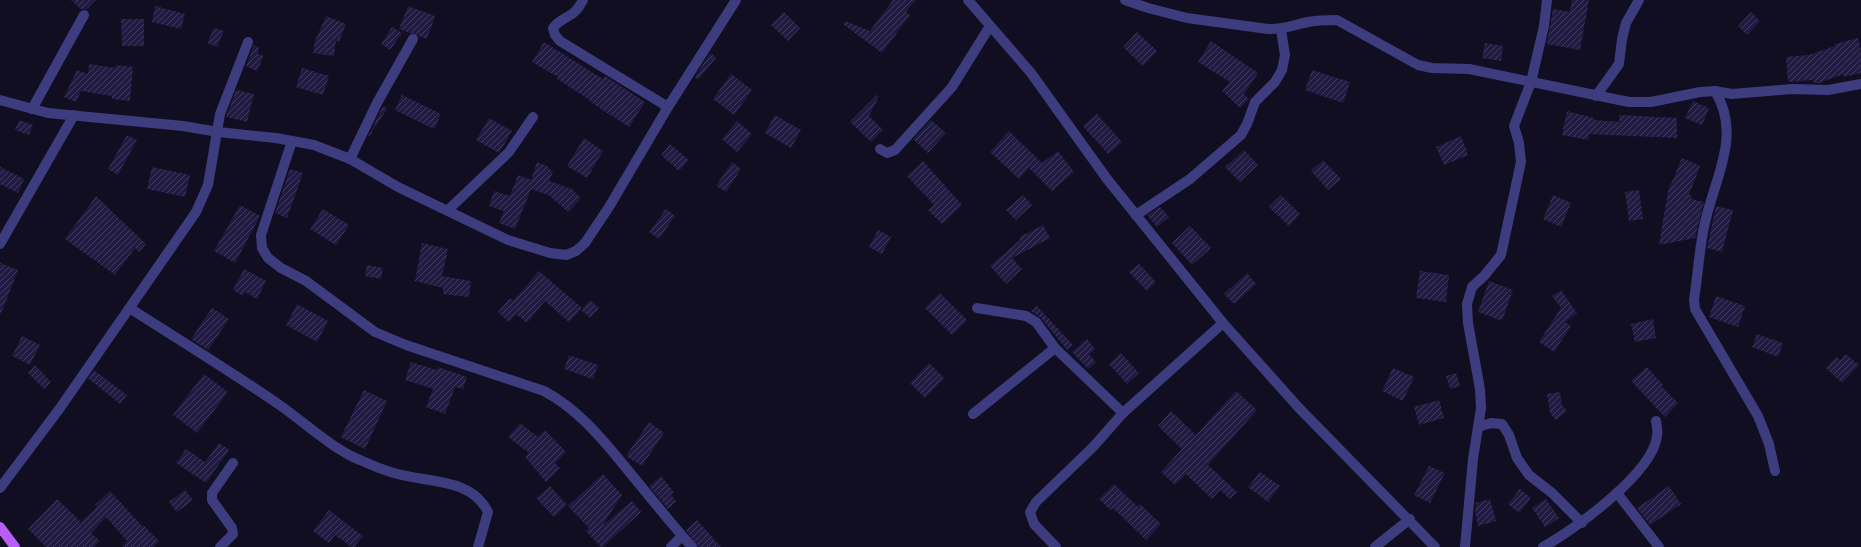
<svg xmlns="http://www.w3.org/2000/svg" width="1861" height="547" viewBox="0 0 1861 547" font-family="'Archivo Narrow',sans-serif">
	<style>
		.building { fill: url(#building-hatch) }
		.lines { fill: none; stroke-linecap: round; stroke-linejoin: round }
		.minor { stroke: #3c3c7e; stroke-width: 10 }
		.major { stroke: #b85ef7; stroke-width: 10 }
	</style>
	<defs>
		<pattern id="building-hatch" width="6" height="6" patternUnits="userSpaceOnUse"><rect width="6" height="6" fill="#221b41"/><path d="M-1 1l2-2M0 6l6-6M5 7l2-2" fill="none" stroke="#413b5d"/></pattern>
	</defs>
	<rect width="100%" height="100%" fill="#110e21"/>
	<!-- building -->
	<g class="building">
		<path d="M71 0H96L87 9H81Z"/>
		<path d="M893 0H916L906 12 910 15 882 53 843 24 845 21 870 31Z"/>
		<path d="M1572 0H1589L1580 50 1547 44 1553 9 1570 12Z"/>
		<path d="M155 6 185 14 181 29 152 22Z"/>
		<path d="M408 6 435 16 427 39 399 29Z"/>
		<path d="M784 12 800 28 788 41 771 25Z"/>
		<path d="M1751 12 1760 21 1747 35 1738 26Z"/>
		<path d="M326 16 346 24 339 42 336 40 334 56 313 53 315 41Z"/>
		<path d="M121 19H144V46H122Z"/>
		<path d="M392 27 402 33 390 50 381 44Z"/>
		<path d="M214 28 224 31 217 47 207 43Z"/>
		<path d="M1137 32 1157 51 1143 66 1123 47Z"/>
		<path d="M1858 38 1861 51V73L1844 77 1843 74 1819 83H1814L1813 80 1788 82 1786 57 1809 55 1835 46V44Z"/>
		<path d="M1211 41 1258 73 1244 94 1249 99 1240 108 1222 91 1230 82 1198 62Z"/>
		<path d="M544 42 603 79 605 76 645 102 629 127 589 101 590 100 557 79 558 77 532 62Z"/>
		<path d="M1485 43 1503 46 1501 61 1482 58Z"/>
		<path d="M254 45 259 48 258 54 264 56 257 71 246 66Z"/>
		<path d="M710 53 716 58 698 80 695 77Z"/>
		<path d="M89 64 115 68 116 65 133 67 130 101 112 99V96L81 91 76 102 64 97 77 70 88 74Z"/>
		<path d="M302 68 329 76 323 95 296 87Z"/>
		<path d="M1312 70 1350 82 1343 103 1305 90Z"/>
		<path d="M731 74 752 90 734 115 713 99Z"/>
		<path d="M236 90 254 94 247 122 226 117Z"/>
		<path d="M402 95 441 114 434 129 395 110Z"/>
		<path d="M877 95 879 97 869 116 883 130 871 142 850 122Z"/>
		<path d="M1693 101 1709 108 1702 125 1685 118Z"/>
		<path d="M383 106 387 109 366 141Z"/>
		<path d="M1567 111 1594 118V120L1619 122V115L1677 118V138L1589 134 1588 140 1562 135Z"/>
		<path d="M1097 114 1122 142 1108 154 1083 126Z"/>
		<path d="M775 115 801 130 791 148 765 133Z"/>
		<path d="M489 118 512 131 499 153 476 140Z"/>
		<path d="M19 120 33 125 29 135 15 130Z"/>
		<path d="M931 120 946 133 928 153 913 139Z"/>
		<path d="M737 121 752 134 737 152 722 139Z"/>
		<path d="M1009 131 1042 163 1058 151 1074 172 1052 191 1029 168 1019 179 990 152Z"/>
		<path d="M127 135 137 140 118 175 108 169Z"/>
		<path d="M1461 136 1468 155 1444 165 1436 147Z"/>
		<path d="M584 138 603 151 587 178 567 166Z"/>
		<path d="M670 144 689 160 679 171 661 155Z"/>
		<path d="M1244 150 1258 165 1240 182 1225 167Z"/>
		<path d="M1682 158 1700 166 1689 195 1692 196 1691 199 1704 202 1695 238 1659 245 1668 191Z"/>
		<path d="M1323 160 1341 179 1328 190 1311 171Z"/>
		<path d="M923 161 962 205 942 224 928 210 934 205 907 176Z"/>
		<path d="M537 162 547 166 553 172 549 181 572 189 581 198 568 212 550 196 531 189 515 229 499 223 504 211 489 206 494 191 510 196 518 175 531 180Z"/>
		<path d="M732 162 741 169 726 192 716 186Z"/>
		<path d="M0 167 24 179 18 193 0 184Z"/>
		<path d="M152 167 190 175 185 197 147 189Z"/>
		<path d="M290 169 303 173 287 218 275 213Z"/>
		<path d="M1639 190 1643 219 1629 221 1625 192Z"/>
		<path d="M1023 195 1032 205 1016 220 1006 210Z"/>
		<path d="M1281 195 1300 214 1289 226 1269 207Z"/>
		<path d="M1553 195 1571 203 1561 227 1543 219Z"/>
		<path d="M96 196 146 244 139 252 135 248 115 275 65 239Z"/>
		<path d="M240 205 260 216 235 263 214 251Z"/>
		<path d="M1716 206 1733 210 1722 252 1707 248Z"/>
		<path d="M1160 207 1169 217 1157 227 1147 215Z"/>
		<path d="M323 209 349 225 336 245 310 229Z"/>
		<path d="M666 209 675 216 659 239 649 232Z"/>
		<path d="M1043 225 1050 238 1012 258 1022 269 1006 284 990 266 1020 240V237Z"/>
		<path d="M1190 226 1211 248 1192 265 1172 243Z"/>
		<path d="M878 230 891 237 882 254 869 247Z"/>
		<path d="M422 243 448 249 442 276 471 281 469 297 443 294V288L415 281Z"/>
		<path d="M0 263 18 270 1 314 0 313Z"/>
		<path d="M1139 264 1156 282 1147 291 1129 272Z"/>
		<path d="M367 265 383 268 381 279 365 276Z"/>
		<path d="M244 269 266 281 257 299 245 292 243 296 233 290Z"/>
		<path d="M539 271 582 308 569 322 545 301 527 323 516 314 509 322 498 312 510 298 513 301Z"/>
		<path d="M1420 271 1449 275 1446 302 1416 298Z"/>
		<path d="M1247 273 1256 284 1234 304 1224 294Z"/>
		<path d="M1489 281 1513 290 1502 321 1478 312Z"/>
		<path d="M1561 290 1577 313 1565 322 1571 326 1554 352 1539 342 1561 308 1552 296Z"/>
		<path d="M940 293 967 320 952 335 925 308Z"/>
		<path d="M1716 296 1745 306 1738 327 1709 317Z"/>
		<path d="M590 300 599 308 590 318 581 310Z"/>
		<path d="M297 304 328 321 317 342 286 325Z"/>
		<path d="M1037 306 1073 345 1067 350 1041 318 1031 311Z"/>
		<path d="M212 308 229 319 208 350 191 339Z"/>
		<path d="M1653 319 1656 338 1635 342 1631 324Z"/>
		<path d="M1757 334 1783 343 1778 357 1752 347Z"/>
		<path d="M22 336 40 345 30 365 12 356Z"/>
		<path d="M1087 339 1095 349 1089 354 1096 362 1088 369 1072 352Z"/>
		<path d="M1121 353 1139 373 1127 384 1109 364Z"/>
		<path d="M1846 354 1859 365 1842 383 1826 368 1836 357 1840 360Z"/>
		<path d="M569 355 598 365 593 379 564 369Z"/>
		<path d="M411 362 437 370 438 367 467 377 463 389 455 387 445 414 426 407 433 389 405 380Z"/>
		<path d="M929 363 944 378 925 398 910 383Z"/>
		<path d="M35 365 51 382 44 389 28 373Z"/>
		<path d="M1647 367 1663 385 1662 387 1678 403 1665 417 1631 381Z"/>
		<path d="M1393 368 1414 377 1403 401 1382 391Z"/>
		<path d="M94 370 127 395 120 404 88 378Z"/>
		<path d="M1456 373 1460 386 1450 389 1446 376Z"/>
		<path d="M204 374 228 392 197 433 173 415Z"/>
		<path d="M364 390 387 401 365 449 341 437Z"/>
		<path d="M1236 391 1257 410 1208 465 1237 492 1230 499 1220 490 1212 499 1186 474 1175 485 1161 472 1182 449 1158 426 1171 411 1196 435Z"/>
		<path d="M1560 392 1562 405 1567 411 1556 420 1550 413 1547 394Z"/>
		<path d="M1439 400 1444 418 1419 425 1414 407Z"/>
		<path d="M649 422 664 433 642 466 626 456Z"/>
		<path d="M520 423 538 437 545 430 566 452 555 463 560 468 546 482 525 457 529 453 508 437Z"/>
		<path d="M219 443 229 450 206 483 176 463 186 449 205 462Z"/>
		<path d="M1429 466 1445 473 1430 503 1414 495Z"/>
		<path d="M1260 472 1280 486 1268 502 1248 487Z"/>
		<path d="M603 474 622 495 603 525 632 501 641 512 603 547H601L586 531 589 528 568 506Z"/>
		<path d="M661 476 674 492 671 495 676 501 668 509 649 486Z"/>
		<path d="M1114 484 1138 507 1140 504 1161 524 1146 540 1113 508 1110 510 1099 499Z"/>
		<path d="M550 486 567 505 554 517 536 498Z"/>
		<path d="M1669 486 1681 504 1650 525 1637 508Z"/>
		<path d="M1520 489 1531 498 1519 513 1508 504Z"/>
		<path d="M185 490 193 500 177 512 169 502Z"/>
		<path d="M110 491 142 526 143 525 159 541 153 547H122L127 541 106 517 91 533 100 541 94 547H46L28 529 57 499 81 522 97 507 95 505Z"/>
		<path d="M1490 499 1496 521 1478 526 1475 513 1476 503Z"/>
		<path d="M1546 499 1559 518 1545 527 1532 508Z"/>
		<path d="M329 510 363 536 354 547H351L335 535 329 543 313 531Z"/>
		<path d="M697 520 721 547H698L686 530Z"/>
	</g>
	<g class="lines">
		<!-- minor -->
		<g class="minor">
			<path d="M583 0C573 20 563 15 553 28L555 35 560 41 668 107"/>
			<path d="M968 0 1031 73 1107 179 1223 323 1299 408 1435 547"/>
			<path d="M1125 0 1148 8 1187 18 1268 29C1284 30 1293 25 1308 22 1318 20 1327 20 1337 20L1418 65 1432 68 1469 69 1629 102H1651L1700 92 1715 91 1732 94 1792 89 1828 90 1861 84"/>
			<path d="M1715 91C1743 136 1713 181 1704 227 1699 251 1698 275 1694 299L1695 309 1758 416 1769 444 1775 471"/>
			<path d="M1596 96 1619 64 1622 39 1626 23 1639 0"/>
			<path d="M0 100 48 113 183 126 218 132 276 138 314 145 350 159 398 187 508 240 550 253 566 255 576 251 585 243 609 207 668 107 736 0"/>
			<path d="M32 109 84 15"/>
			<path d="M292 141 261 235 262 248 268 258 281 268 306 281 375 332 406 345 544 391C576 408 599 435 622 463 645 491 668 520 692 547"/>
			<path d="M880 149 887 153 895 150 952 87 990 26"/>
			<path d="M350 159 377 103 413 39"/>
			<path d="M448 210 509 152 533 117"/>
			<path d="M1136 215 1190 179 1241 135 1247 124 1255 102 1275 82 1282 70 1285 55 1281 30"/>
			<path d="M0 244 74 115"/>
			<path d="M977 308 1026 316 1036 322 1055 348 1123 413"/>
			<path d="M131 309C181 341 232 372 281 406 305 423 333 449 360 460 371 465 383 470 394 473 426 483 471 477 488 512L478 547"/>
			<path d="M973 414 1055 348"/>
			<path d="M1478 427 1491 423 1502 424 1509 435 1517 458 1529 475 1552 493 1582 523"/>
			<path d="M0 488 60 408 196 212 208 185 220 114 248 42"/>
			<path d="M1617 493 1659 547"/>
			<path d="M220 547 233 534 232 528 212 500V493L233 463"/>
			<path d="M671 547 682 536"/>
			<path d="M1056 547 1034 524 1030 512 1036 502 1093 447 1123 413 1223 323"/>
			<path d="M1375 547 1410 519"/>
			<path d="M1465 547 1473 459 1481 408 1480 389 1468 323 1467 304 1472 287 1484 276 1501 255 1521 162 1519 143 1514 126 1531 82 1544 26 1547 0"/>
			<path d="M1543 547C1574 530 1653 473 1657 436 1658 431 1657 426 1656 421"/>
		</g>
		<!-- major -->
		<path class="major" d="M0 527 15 547"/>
	</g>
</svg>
